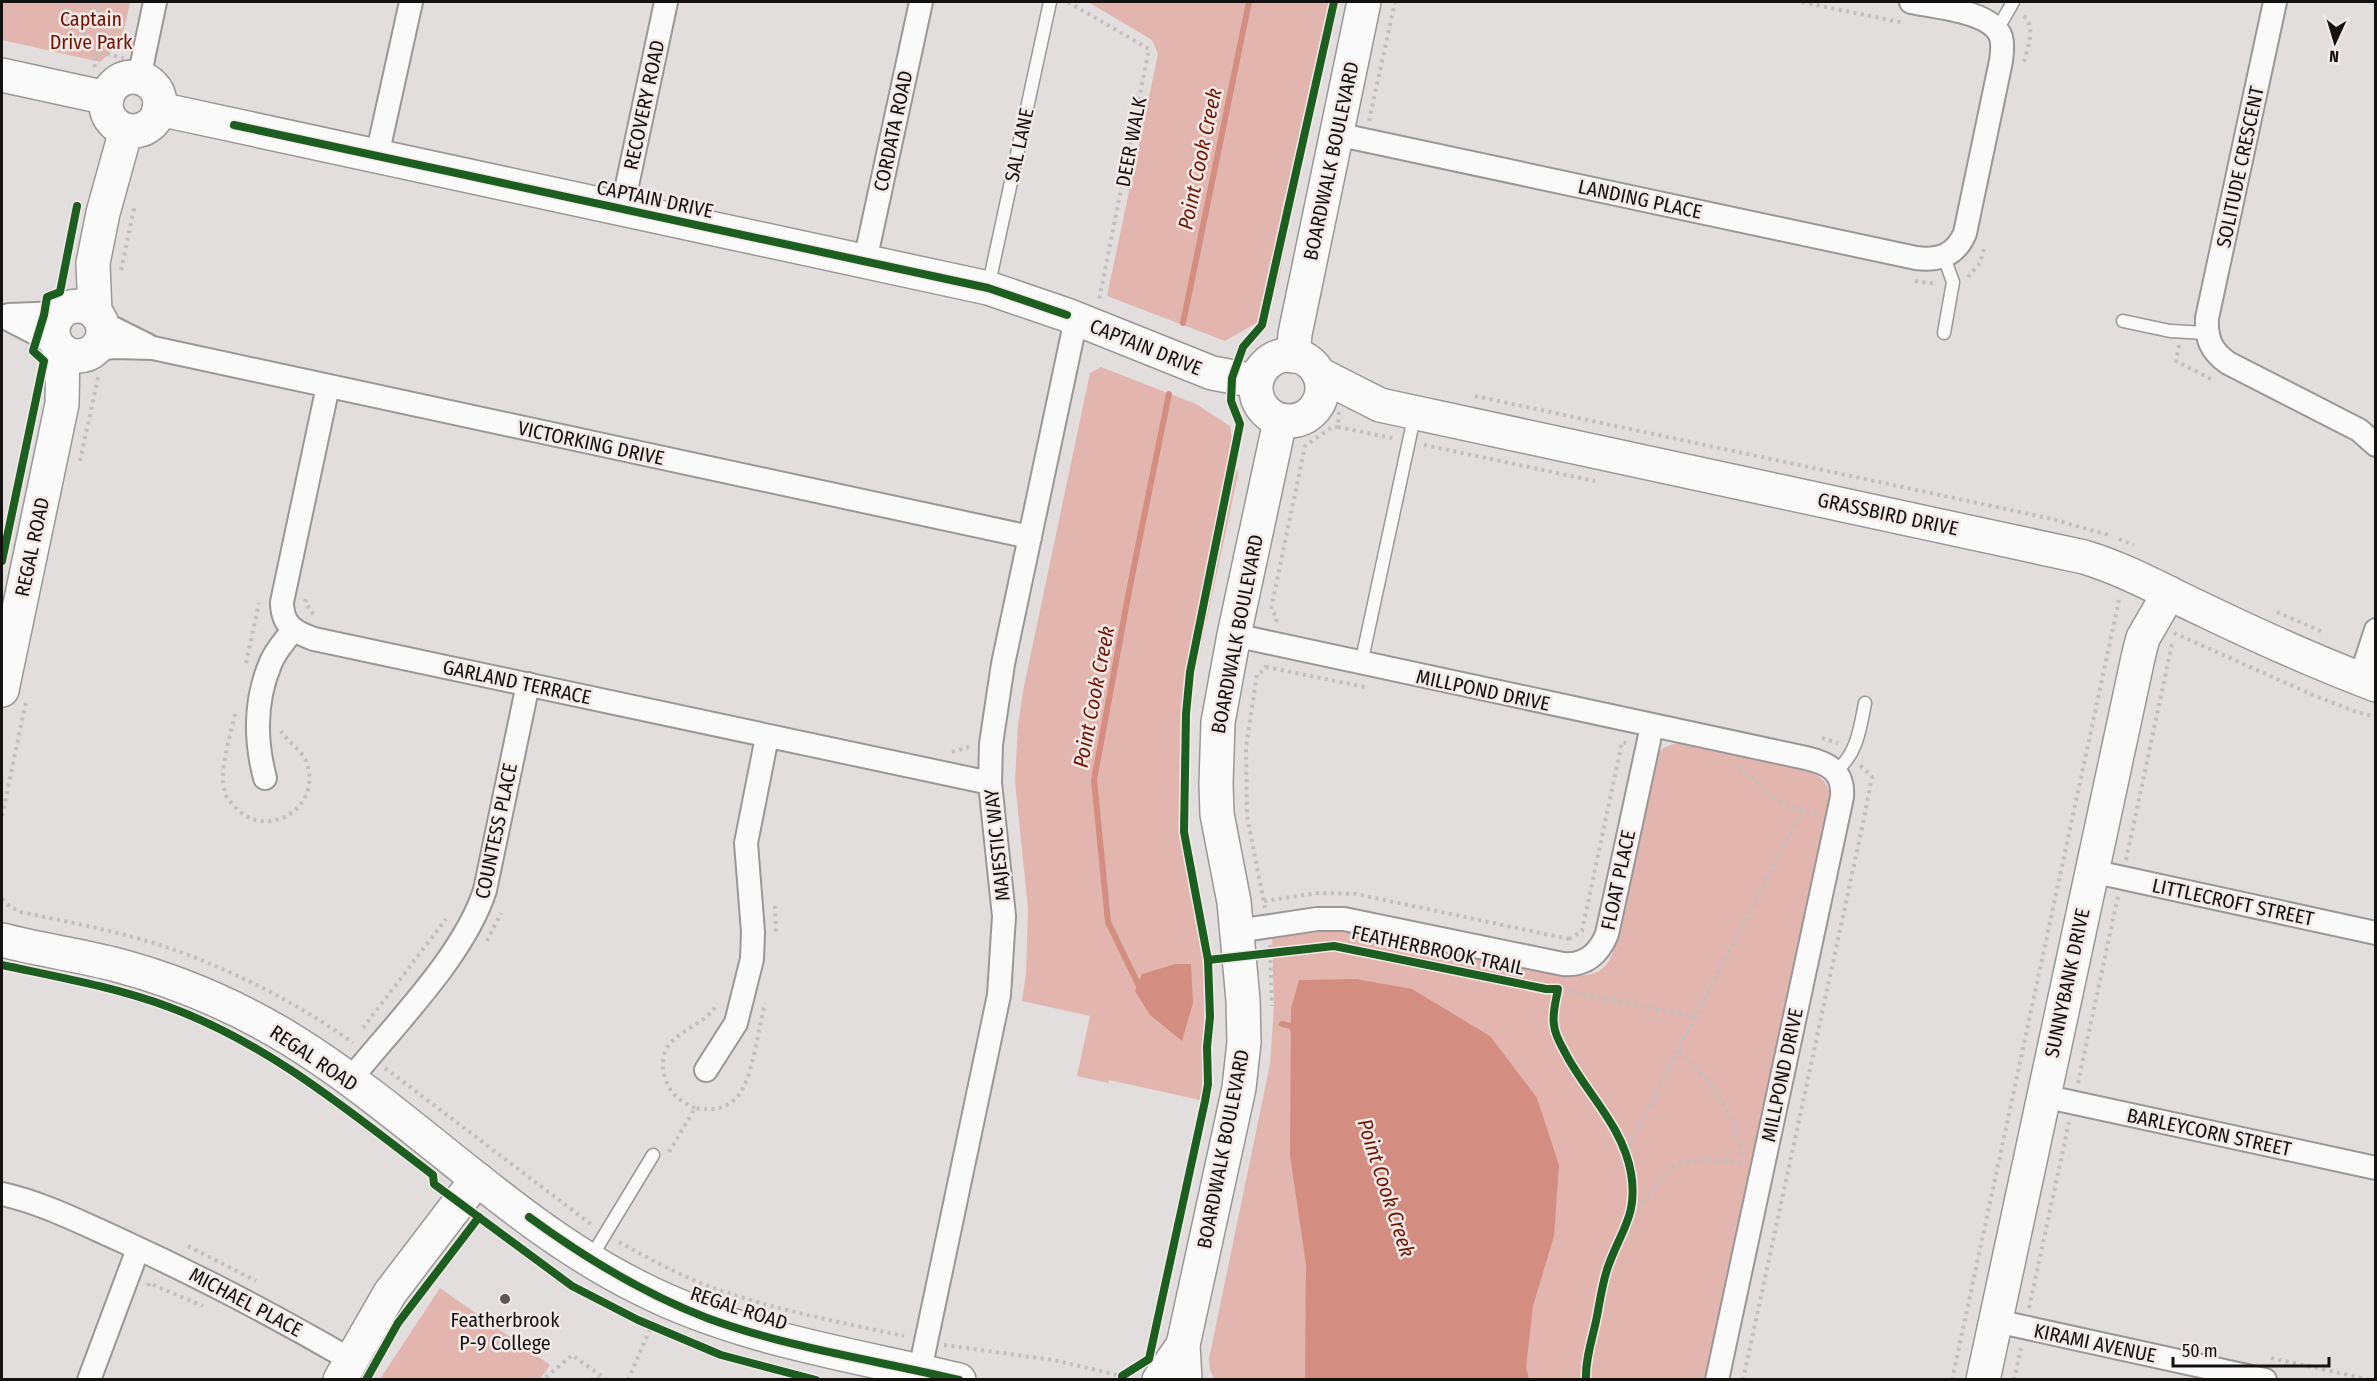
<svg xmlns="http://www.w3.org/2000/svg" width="2377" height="1381" viewBox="0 0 2377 1381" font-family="'Fira Sans Condensed',sans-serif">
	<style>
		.green { fill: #e2b6ae }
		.water { fill: #d48e81 }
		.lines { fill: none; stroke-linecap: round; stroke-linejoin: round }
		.stream { stroke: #d48e81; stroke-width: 6 }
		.lane-casing { stroke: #9a9796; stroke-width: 15 }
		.street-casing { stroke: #9a9796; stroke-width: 26 }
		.secondary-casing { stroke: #9a9796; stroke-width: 36 }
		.path { stroke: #c1bfbf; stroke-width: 4; stroke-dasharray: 3 4.5; stroke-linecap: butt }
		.lane { stroke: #fbfafa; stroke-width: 12 }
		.street { stroke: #fbfafa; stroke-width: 22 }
		.secondary { stroke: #fbfafa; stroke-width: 33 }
		.cycleway-casing { stroke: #f3eae8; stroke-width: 11 }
		.cycleway { stroke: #1b5e20; stroke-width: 8 }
		.poi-dot { fill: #5c5959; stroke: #f3eae8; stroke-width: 2 }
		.labels { text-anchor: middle; stroke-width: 5; stroke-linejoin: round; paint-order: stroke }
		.park-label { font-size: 20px; fill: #6d1202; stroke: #f3eae8 }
		.street-label { font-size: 20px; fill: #141111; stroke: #f3eae8 }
		.poi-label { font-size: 20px; fill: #141111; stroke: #f3eae8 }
		.water-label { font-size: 21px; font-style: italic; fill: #6e1404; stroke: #f3eae8 }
	</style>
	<rect width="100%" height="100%" fill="#e3dede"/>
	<!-- green -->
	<g class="green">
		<path d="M2 2H130C124 30 124 43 100 62L2 40Z"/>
		<path d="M1088 2H1334L1278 283 1258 322 1225 341 1107 296 1158 54 1152 40Z"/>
		<path d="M1101 367 1196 404 1230 426 1238 475 1184 725 1183 835 1205 960 1206 983 1204 1075 1200 1100 1109 1080 1108 1083 1077 1076 1090 1016 1022 1001 1026 973 1028 908 1015 782 1018 725 1023 691 1090 373Z"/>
		<path d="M1676 743 1803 769C1820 775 1829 781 1831 800L1708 1379 1215 1380 1210 1370 1209 1359 1270 1064 1274 1006 1272 935 1318 928 1363 930 1577 975C1593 977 1606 970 1612 955L1654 759 1663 748Z"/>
		<path d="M440 1288 550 1365 540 1379H380Z"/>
	</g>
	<!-- water -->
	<g class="water">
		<path d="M1175 964H1191L1193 1003 1182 1041 1150 1015 1135 991 1142 974Z"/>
		<path d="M1356 979 1412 989 1490 1036 1537 1098 1559 1165 1554 1236 1533 1306 1526 1367 1529 1379H1305L1306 1264 1290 1156 1291 1008 1299 980Z"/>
	</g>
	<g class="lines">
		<!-- stream -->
		<g class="stream">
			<path d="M1183 323 1249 2"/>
			<path d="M1142 988H1140L1108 922 1094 780 1130 586 1169 394"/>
			<path d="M1282 1024 1291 1026 1295 1032"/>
		</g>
		<defs>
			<g id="lane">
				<path d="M1997 30 2013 2"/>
				<path d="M1944 257 1953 282 1944 333"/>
				<path d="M988 288 1050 2"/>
				<path d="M2123 321 2170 331 2207 333"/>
				<path d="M1361 664 1415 413"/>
				<path d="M1836 771C1857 754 1860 729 1865 703"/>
				<path d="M590 1259 653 1155"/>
			</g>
			<g id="street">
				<path d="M2275 2 2207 318C2206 339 2211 351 2228 363L2359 430 2376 445"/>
				<path d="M139 78 155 2"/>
				<path d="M1336 134 1916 258C1939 261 1956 255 1965 233L2001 61C2002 54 2003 44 2001 37 1992 11 1935 7 1911 2"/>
				<path d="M377 156 411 2"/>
				<path d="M622 209 666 2"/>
				<path d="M865 261 921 2"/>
				<path d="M9 315 61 313"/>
				<path d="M2 316 56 344"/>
				<path d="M101 322 147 345"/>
				<path d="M95 350 114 347 153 348 1030 537"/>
				<path d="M328 386 282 602C282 625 294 632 314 639L990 783"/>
				<path d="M1234 635 1806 758C1828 763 1844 771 1842 797L1717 1380"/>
				<path d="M2360 679 2376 630"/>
				<path d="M265 778C255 740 255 699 271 662 276 650 285 641 292 631"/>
				<path d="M2091 871 2376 933"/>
				<path d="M1237 931 1317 919H1344L1563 964C1585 966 1599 954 1607 934L1652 726"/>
				<path d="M706 1070 736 1023 752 959 753 932 746 843 767 737"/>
				<path d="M350 1080C394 1025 464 956 485 890L528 684"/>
				<path d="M2043 1096 2376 1168"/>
				<path d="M2 1194C43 1203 82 1223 120 1240 199 1276 275 1316 351 1360"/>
				<path d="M1996 1321 2265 1380"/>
				<path d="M920 1370 999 995 1004 916 990 783 991 744 1003 664 1076 319"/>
				<path d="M89 1380 138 1249"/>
			</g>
			<g id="secondary">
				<path d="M2 75 107 98"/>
				<circle cx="133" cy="104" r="27"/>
				<path d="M159 109 988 288 1067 315 1212 373 1256 381"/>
				<circle cx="78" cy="331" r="25"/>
				<path d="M95 313 93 263 103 213 126 130"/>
				<circle cx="1289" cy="388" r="33"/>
				<path d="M1293 356 1295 334 1364 2"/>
				<path d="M1319 374 1380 405 2084 557C2127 570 2165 592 2206 611 2262 638 2318 663 2376 685"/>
				<path d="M2 690 62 404 63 351"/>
				<path d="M2 940C39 950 79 955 117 965 177 981 236 1006 290 1039 412 1114 511 1224 640 1288 740 1339 851 1354 959 1380"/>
				<path d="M340 1380 390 1293 477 1179"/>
				<path d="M1159 1380 1183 1345"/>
				<path d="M1185 1380 1183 1345 1239 1088 1244 1042 1243 1000 1234 902 1217 814 1216 784 1218 722 1234 635 1280 421"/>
				<path d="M1983 1380 2139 653 2143 638 2169 593"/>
			</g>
		</defs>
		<!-- lane casing -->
		<use href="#lane" class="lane-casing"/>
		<!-- street casing -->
		<use href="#street" class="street-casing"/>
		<!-- secondary casing -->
		<use href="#secondary" class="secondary-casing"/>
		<!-- path -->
		<g class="path">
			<path d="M59 2 97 52 94 70"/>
			<path d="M97 2V52L124 58"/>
			<path d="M1068 2 1149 49 1099 300"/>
			<path d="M1802 2 1904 23"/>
			<path d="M2024 16C2036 28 2028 46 2024 62"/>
			<path d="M1369 121 1395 2"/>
			<path d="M121 270 135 204"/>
			<path d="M1968 277 1980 263 1985 245"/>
			<path d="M1915 281 1937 284"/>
			<path d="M58 293 65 265"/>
			<path d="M2179 345 2176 361 2211 379"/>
			<path d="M1475 396 2048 518 2109 535"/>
			<path d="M1338 427 1396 439"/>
			<path d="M1424 445 1595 481"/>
			<path d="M80 461 99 373"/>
			<path d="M2119 539 2134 545"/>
			<path d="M306 599 305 602 314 615"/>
			<path d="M2277 612 2325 633"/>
			<path d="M1276 622 1277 618 1271 609 1305 446 1332 427H1338L1339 412"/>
			<path d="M2174 633 2313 695 2354 711 2376 717"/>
			<path d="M246 663 259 603"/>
			<path d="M1266 667 1365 687"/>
			<path d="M235 714C231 734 218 772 225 792 226 798 231 802 235 807 265 840 319 811 308 767 304 750 289 744 281 731"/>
			<path d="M1822 738 1838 743"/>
			<path d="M952 752 969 747"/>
			<path d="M1739 767 1776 799 1787 805 1818 814"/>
			<path d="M2 816 26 702"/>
			<path d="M2126 860 2172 644"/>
			<path d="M2 899 10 907 21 912C72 923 123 932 172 949 236 972 298 1003 353 1043"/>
			<path d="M1264 901 1318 893 1356 894 1569 939 1568 944"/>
			<path d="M775 906 776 934"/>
			<path d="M1265 908 1247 816 1246 748 1257 674 1265 670 1267 662"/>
			<path d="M1569 939 1582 931 1622 742 1626 743"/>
			<path d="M487 941 501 913"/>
			<path d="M1270 945 1272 1006"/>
			<path d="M1559 984 1558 989 1696 1017"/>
			<path d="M363 1028 446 919"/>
			<path d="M1679 1052C1714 1085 1731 1106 1743 1154"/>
			<path d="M385 1068 592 1225"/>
			<path d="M2078 1083 2118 896"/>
			<path d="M695 1108C679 1101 668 1092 664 1074 655 1030 704 1032 717 1003"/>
			<path d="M669 1152 695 1108C737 1115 746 1089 754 1054 758 1037 761 1020 765 1003"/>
			<path d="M1625 1153 1802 810"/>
			<path d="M1631 1211C1648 1201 1656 1183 1670 1170 1684 1156 1725 1160 1743 1163"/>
			<path d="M499 1232C522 1251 547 1272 573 1287 649 1331 730 1361 816 1380"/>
			<path d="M619 1242C652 1260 686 1279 722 1291 781 1311 843 1323 904 1336"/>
			<path d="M188 1246 256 1281"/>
			<path d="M148 1286 149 1283 203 1306"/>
			<path d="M2029 1308 2069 1122"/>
			<path d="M1153 1340 1208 1084 1207 1047 1211 1001 1208 960"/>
			<path d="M944 1345 1053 1360 1122 1376"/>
			<path d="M2271 1358 2371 1380"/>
			<path d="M549 1380 544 1379 572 1355 607 1380"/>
			<path d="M589 1380 604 1378"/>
			<path d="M628 1380 651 1327"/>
			<path d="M1122 1380V1376L1136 1367"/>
			<path d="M1743 1380 1863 823 1872 777 1860 765"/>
			<path d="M1952 1380 2119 600"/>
			<path d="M2014 1380 2021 1348"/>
		</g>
		<!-- lane -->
		<use href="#lane" class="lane"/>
		<!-- street -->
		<use href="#street" class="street"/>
		<!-- secondary -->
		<use href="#secondary" class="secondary"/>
		<defs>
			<g id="cycleway">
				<path d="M1334 2 1262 325 1243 347 1232 378 1231 401 1240 424 1190 672 1186 714 1184 832 1208 960 1334 946 1546 989H1558C1556 1001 1552 1013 1554 1025 1555 1037 1563 1048 1568 1058 1590 1097 1623 1128 1631 1173 1638 1214 1622 1229 1609 1264 1602 1282 1600 1302 1596 1321 1592 1340 1585 1360 1586 1380"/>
				<path d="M234 125 988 288 1067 315"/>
				<path d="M2 561 44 361 33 351 44 315 47 297 60 292 77 206"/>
				<path d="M2 965C58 977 115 987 169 1007 269 1044 349 1111 433 1175L434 1184 572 1286 638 1320 721 1355 816 1380"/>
				<path d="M529 1217C585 1258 642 1293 707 1318 788 1348 875 1360 959 1380"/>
				<path d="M366 1380 398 1323 479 1217"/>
				<path d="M1122 1380V1376L1149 1359 1205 1101 1208 1084 1207 1047 1210 1017 1208 960"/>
			</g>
		</defs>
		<!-- cycleway casing -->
		<use href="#cycleway" class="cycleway-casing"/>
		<!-- cycleway -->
		<use href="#cycleway" class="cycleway"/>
	</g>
	<!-- markers -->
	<circle class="poi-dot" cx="505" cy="1299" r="6"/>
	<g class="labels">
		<!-- park labels -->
		<g class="park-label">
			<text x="91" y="26">Captain<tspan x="91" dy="23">Drive Park</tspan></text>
		</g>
		<!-- street labels -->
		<g class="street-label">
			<text transform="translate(644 105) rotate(-78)" y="7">RECOVERY ROAD</text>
			<text transform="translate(893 131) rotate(-78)" y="7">CORDATA ROAD</text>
			<text transform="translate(1131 142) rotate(-79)" y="7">DEER WALK</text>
			<text transform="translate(1019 145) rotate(-78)" y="7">SAL LANE</text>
			<text transform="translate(1331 161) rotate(-78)" y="7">BOARDWALK BOULEVARD</text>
			<text transform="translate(2240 167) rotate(-78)" y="7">SOLITUDE CRESCENT</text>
			<text transform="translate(655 199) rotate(12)" y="7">CAPTAIN DRIVE</text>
			<text transform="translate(1640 199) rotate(12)" y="7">LANDING PLACE</text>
			<text transform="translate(1146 347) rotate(22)" y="7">CAPTAIN DRIVE</text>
			<text transform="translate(591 443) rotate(12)" y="7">VICTORKING DRIVE</text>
			<text transform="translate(1888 514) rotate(12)" y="7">GRASSBIRD DRIVE</text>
			<text transform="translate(32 547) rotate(-78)" y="7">REGAL ROAD</text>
			<text transform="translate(1237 634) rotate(-79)" y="7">BOARDWALK BOULEVARD</text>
			<text transform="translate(517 682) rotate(12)" y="7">GARLAND TERRACE</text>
			<text transform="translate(1483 690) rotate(12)" y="7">MILLPOND DRIVE</text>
			<text transform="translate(496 831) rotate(-78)" y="7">COUNTESS PLACE</text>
			<text transform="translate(997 845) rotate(-96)" y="7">MAJESTIC WAY</text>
			<text transform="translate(1618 880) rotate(-78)" y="7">FLOAT PLACE</text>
			<text transform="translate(2233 902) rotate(12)" y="7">LITTLECROFT STREET</text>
			<text transform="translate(1438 950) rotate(12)" y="7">FEATHERBROOK TRAIL</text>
			<text transform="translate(2067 983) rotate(-78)" y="7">SUNNYBANK DRIVE</text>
			<text transform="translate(314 1058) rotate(34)" y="7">REGAL ROAD</text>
			<text transform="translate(1782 1075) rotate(-78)" y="7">MILLPOND DRIVE</text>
			<text transform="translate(2209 1132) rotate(12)" y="7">BARLEYCORN STREET</text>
			<text transform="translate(1223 1149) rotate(-79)" y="7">BOARDWALK BOULEVARD</text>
			<text transform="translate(246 1302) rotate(28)" y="7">MICHAEL PLACE</text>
			<text transform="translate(739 1308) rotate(18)" y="7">REGAL ROAD</text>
			<text transform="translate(2095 1343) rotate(12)" y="7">KIRAMI AVENUE</text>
		</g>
		<!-- poi labels -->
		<g class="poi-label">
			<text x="505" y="1327">Featherbrook<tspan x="505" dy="23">P-9 College</tspan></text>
		</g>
		<!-- water labels -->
		<g class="water-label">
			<text transform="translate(1200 159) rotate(-78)" y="7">Point Cook Creek</text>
			<text transform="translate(1094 697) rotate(-79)" y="7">Point Cook Creek</text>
			<text transform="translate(1386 1188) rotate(72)" y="7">Point Cook Creek</text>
		</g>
	</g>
	<!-- border -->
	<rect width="2377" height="1381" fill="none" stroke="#141111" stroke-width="6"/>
	<!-- north arrow -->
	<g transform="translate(2335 42) rotate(184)" stroke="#f3eae8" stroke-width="4.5" paint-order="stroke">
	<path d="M0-4.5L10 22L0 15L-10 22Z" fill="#141111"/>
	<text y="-9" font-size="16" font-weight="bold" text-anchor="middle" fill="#141111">N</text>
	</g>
	<!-- scale -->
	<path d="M2173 1357v9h156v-9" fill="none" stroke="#141111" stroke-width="3"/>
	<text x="2182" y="1357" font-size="18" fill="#141111" stroke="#f3eae8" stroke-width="4.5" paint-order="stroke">50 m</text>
</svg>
